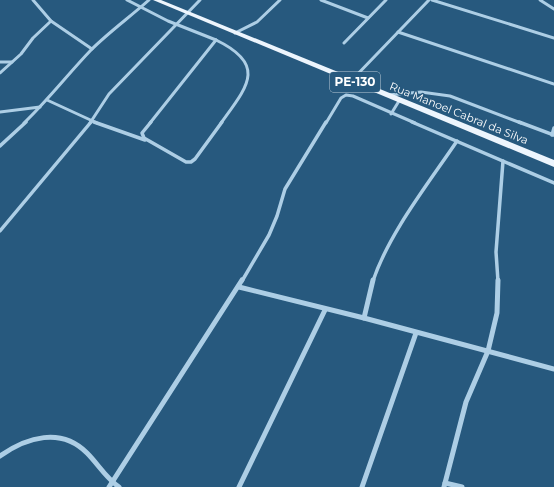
<svg xmlns="http://www.w3.org/2000/svg" width="554" height="487" viewBox="0 0 554 487" font-family="Montserrat,sans-serif">
	<style>
		.lines { fill: none; stroke-linecap: round; stroke-linejoin: round }
		.street-far2 { stroke: #adcee5; stroke-width: 3 }
		.street-far1 { stroke: #adcee5; stroke-width: 3.5 }
		.street { stroke: #adcee5; stroke-width: 5 }
		.primary { fill: #edf5fd; fill-rule: evenodd }
		.labels { text-anchor: middle; stroke-width: 3; stroke-linejoin: round; paint-order: stroke }
		.far-street-label { font-size: 11px; fill: #fff; stroke: #27597e }
		.shield { fill: #27597e; stroke: #becdd8; stroke-width: 1 }
		.shield-label { font-size: 12px; font-weight: bold; fill: #fff }
	</style>
	<rect width="100%" height="100%" fill="#27597e"/>
	<g class="lines">
		<!-- street-far2 -->
		<g class="street-far2">
			<path d="M33 0 51 21 92 49"/>
			<path d="M127 0 168 21 216 40"/>
			<path d="M321 0 368 18"/>
			<path d="M432 0 554 38"/>
			<path d="M540 0 554 9"/>
			<path d="M398 32 554 84"/>
			<path d="M235 33 257 22 280 0"/>
			<path d="M216 40C268 65 247 87 221 123"/>
			<path d="M344 43 386 0"/>
			<path d="M0 62H12"/>
			<path d="M0 73 21 54 33 38 51 21"/>
			<path d="M351 81 429 0"/>
			<path d="M388 95 421 92 450 96 521 123"/>
			<path d="M47 100 97 123"/>
			<path d="M0 112 40 107"/>
			<path d="M391 114 399 101"/>
			<path d="M24 123C48 100 68 74 91 50 109 32 130 17 149 0"/>
			<path d="M90 123 109 94 200 0"/>
			<path d="M150 123 216 40"/>
			<path d="M326 123 341 98 346 95 353 96 415 123"/>
		</g>
		<!-- street-far1 -->
		<g class="street-far1">
			<path d="M94 122 145 140"/>
			<path d="M151 122 142 133 144 138 186 162H191L195 159 222 122"/>
			<path d="M412 122 554 183"/>
			<path d="M519 122 554 135"/>
			<path d="M552 135 554 128"/>
			<path d="M0 146 26 122"/>
			<path d="M0 231 91 122"/>
			<path d="M242 281 269 235 277 216 285 189 326 122"/>
			<path d="M373 281C389 233 428 184 457 141"/>
			<path d="M498 281 496 252 503 161"/>
		</g>
		<!-- street -->
		<g class="street">
			<path d="M239 287 364 318 554 369"/>
			<path d="M364 318 373 280"/>
			<path d="M0 456C27 437 61 427 87 453 98 464 106 478 119 487"/>
			<path d="M445 483 462 487"/>
			<path d="M109 487 242 280"/>
			<path d="M239 487 325 310"/>
			<path d="M362 487 416 333"/>
			<path d="M444 487 466 402 488 351 497 313 498 280"/>
		</g>
		<!-- primary -->
		<path class="primary" d="M153 0H161L554 160V167Z"/>
	</g>
	<g class="labels">
		<!-- far-street labels -->
		<g class="far-street-label">
			<text transform="translate(459 113) rotate(22)" y="4">Rua Manoel Cabral da Silva</text>
		</g>
		<!-- shield labels -->
		<rect class="shield" x="330" y="72" width="50" height="20" rx="3"/>
		<g class="shield-label">
			<text x="355" y="86">PE-130</text>
		</g>
	</g>
</svg>
